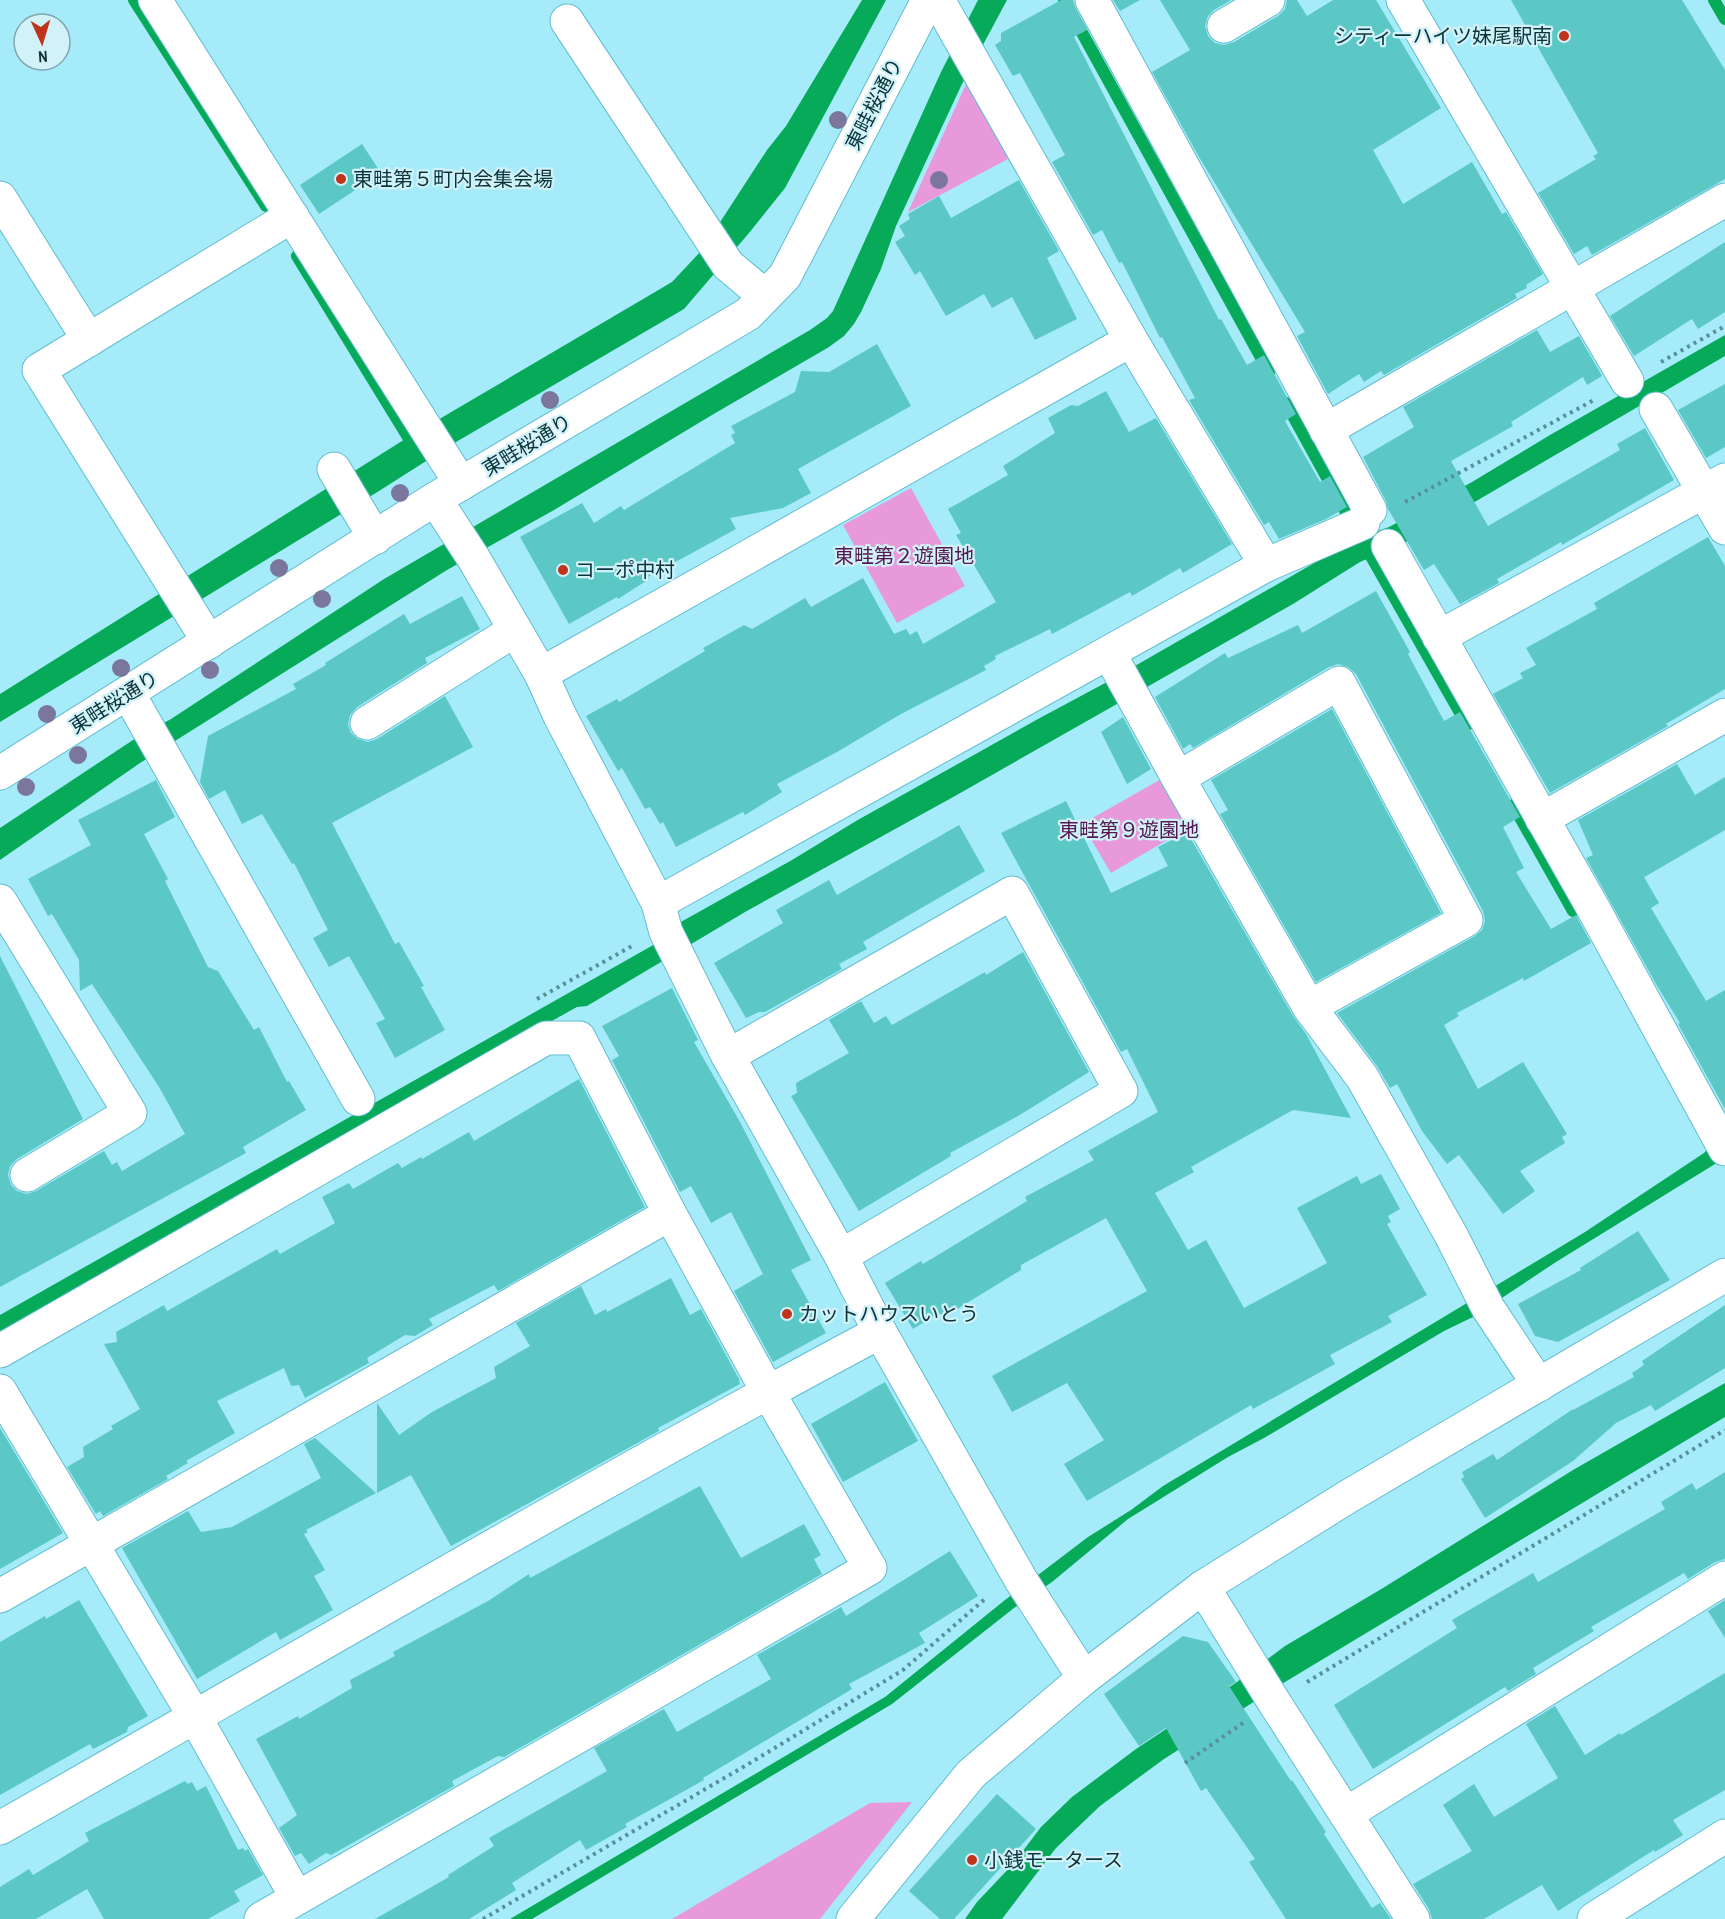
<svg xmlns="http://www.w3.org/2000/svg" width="1725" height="1919" viewBox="0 0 1725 1919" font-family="'Archivo Narrow','Noto Sans JP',sans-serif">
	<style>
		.green { fill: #e899dc }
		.water { fill: #07aa58 }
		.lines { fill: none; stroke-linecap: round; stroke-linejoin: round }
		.stream { stroke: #07aa58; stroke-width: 12 }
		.building { fill: #5bc8c5 }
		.minor-casing { stroke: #62bdcf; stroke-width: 35 }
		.path { stroke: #588f9a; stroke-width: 4; stroke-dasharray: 3 4.5; stroke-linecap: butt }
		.minor { stroke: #fff; stroke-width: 33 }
		.tree { fill: #7a769c }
		.poi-dot { fill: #c0341c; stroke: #d1f2f9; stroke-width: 2 }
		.labels { text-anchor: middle; stroke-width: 4.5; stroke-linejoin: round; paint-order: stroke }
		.poi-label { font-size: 20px; fill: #0b333a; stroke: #d1f2f9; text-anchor: start }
		.street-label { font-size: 20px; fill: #0b333a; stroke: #d1f2f9 }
		.park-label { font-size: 20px; fill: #56164f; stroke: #d1f2f9 }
	</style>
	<rect width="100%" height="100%" fill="#a5ebfa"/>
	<!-- green -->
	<g class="green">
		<path d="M967 82 1008 159 908 212Z"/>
		<path d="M911 488 965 586 897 623 843 525Z"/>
		<path d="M1163 778 1191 826 1111 873 1082 824Z"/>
		<path d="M912 1802 820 1919H672L870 1803Z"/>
	</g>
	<!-- water -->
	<g class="water">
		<path d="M862 0H886L785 188 749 233 684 309 456 442 379 491 0 722V694L402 441 672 282 702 250 767 150 786 126Z"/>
		<path d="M978 0H1007L961 86 896 226 881 269 861 312 854 324 844 336 829 347 712 415 554 510 447 570 140 763 0 860V828L133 740 171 719 384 579 810 330 827 318 833 311 941 72Z"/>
		<path d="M1725 335V356L1406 542 1360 562 1293 604 955 796 745 912 587 1006 577 1007 550 1022 0 1336V1315L655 944 679 923 792 860 856 821 1038 719 1107 682 1356 539 1389 527 1472 482 1550 435Z"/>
		<path d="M1725 1130V1154L1715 1164 1556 1262 1473 1317 1444 1331 1264 1438 1228 1457 1128 1519 1052 1582 1014 1608 892 1704 532 1919H510L885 1697 1005 1600 1088 1537 1131 1510 1163 1486 1585 1232 1704 1153Z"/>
		<path d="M1725 1383V1417L1285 1682 1164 1759 1100 1806 1056 1848 1002 1919H965L977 1902 1013 1864 1041 1827 1072 1797 1136 1749 1237 1682 1285 1646 1383 1588 1573 1470Z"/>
	</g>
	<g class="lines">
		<!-- stream -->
		<g class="stream">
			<path d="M134 0 266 206"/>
			<path d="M1064 0 1269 372"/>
			<path d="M1714 0 1725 19"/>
			<path d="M297 256 416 450"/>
			<path d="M1286 403 1354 527"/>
			<path d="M1364 544 1467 725"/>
			<path d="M1513 805 1573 911"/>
		</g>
	</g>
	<!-- building -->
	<g class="building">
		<path d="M1061 0H1073L1076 9 1087 30 1074 37 1219 320 1221 319 1247 365 1264 355 1296 414 1285 421 1320 482 1330 476 1347 507 1326 519 1279 539 1269 522 1264 525 1189 400 1195 398 1162 337 1160 338 1122 262 1119 263 1102 230 1093 235 1052 162 1065 155 1020 73 1013 76 995 45 1001 41V33Z"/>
		<path d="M1113 0H1140L1120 11Z"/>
		<path d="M1160 0H1231L1214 10 1208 16 1205 26 1208 36 1215 43 1224 45 1234 42 1278 16 1285 9 1287 0H1297L1307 16 1333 0H1376L1441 108 1373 150 1403 204 1472 162 1502 214 1506 212 1543 274 1526 285 1527 288 1515 294 1517 298 1384 375 1381 371 1364 382 1359 374 1328 394 1297 336 1305 332 1199 157 1152 72 1190 50Z"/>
		<path d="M1511 0H1682L1725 70V179L1592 255 1587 246 1574 254 1538 193 1596 159 1593 156 1598 153Z"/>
		<path d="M362 144 381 173 319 214 300 185Z"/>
		<path d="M1019 180 1059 251 1047 258 1077 319 1035 340 1012 297 992 308 984 294 946 316 920 271 915 275 895 242 905 236 899 226 910 219 908 214 939 196 951 218Z"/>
		<path d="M1725 242V312L1698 329 1692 319 1634 356 1610 316Z"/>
		<path d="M1537 330 1550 352 1579 336 1602 376 1587 385 1583 377 1511 422 1513 426 1451 461 1488 526 1620 450 1617 444 1645 428 1674 480 1562 545 1561 542 1497 579 1499 583 1460 604 1434 564 1424 570 1388 509 1386 501 1363 457 1414 427 1403 407Z"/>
		<path d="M877 344 911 406 798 469 811 493 783 508 730 518 736 529 648 577 649 579 618 599 617 597 569 624 520 537 582 503 594 523 621 506 624 510 735 443 731 435 735 433 731 426 795 392 801 371 829 372Z"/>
		<path d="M1725 384V447L1706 458 1678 410Z"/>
		<path d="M1106 391 1129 432 1156 418 1232 544 1183 573 1180 568 1132 596 1130 592 1052 634 1050 629 995 656 996 659 984 666 986 670 901 714 837 752 777 784 782 792 745 815 743 812 676 847 663 822 660 824 650 807 645 809 622 768 618 771 586 716 617 699 619 702 705 651 703 648 744 625 752 629 805 598 811 607 863 578 894 634 906 629 910 635 917 631 923 644 996 602 956 535 961 533 948 509 1008 475 1003 466 1055 433 1048 418 1071 405 1078 406Z"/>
		<path d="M1708 537 1725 566V689L1666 724 1668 726 1550 793 1493 694 1523 678 1520 673 1536 665 1526 648 1597 609 1594 603Z"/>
		<path d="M1376 591 1410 652 1408 654 1444 721 1460 712 1520 817 1503 827 1524 868 1516 872 1551 929 1576 915 1591 943 1524 981 1523 978 1457 1013 1459 1016 1444 1025 1478 1089 1523 1062 1567 1134 1562 1137 1565 1143 1520 1171 1535 1191 1503 1214 1459 1155 1447 1164 1422 1131 1397 1084 1390 1088 1377 1066 1337 1013 1475 936 1482 930 1485 921 1483 911 1356 674 1348 667 1338 664 1329 667 1193 748 1190 744 1183 749 1155 697 1225 653 1228 658 1298 625 1302 633Z"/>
		<path d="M462 596 480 629 425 658 427 663 357 707 350 715 348 724 351 733 358 739 368 742 377 739 445 696 473 747 332 823 395 944 399 942 424 986 421 987 445 1030 395 1058 376 1023 385 1019 349 956 329 967 313 938 328 930 294 863 292 864 262 814 242 824 225 790 209 799 200 782 208 736 296 689 293 684 326 665 325 663 404 614 410 624Z"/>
		<path d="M1332 709 1441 913 1316 982 1220 814 1228 810 1211 780Z"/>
		<path d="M1123 717 1151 769 1127 784 1101 732Z"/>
		<path d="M1677 764 1695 795 1725 777V830L1636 882 1644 877 1659 903 1651 908 1706 1001 1725 990V1109L1678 1024 1680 1023 1656 984 1586 858 1593 855 1578 820Z"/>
		<path d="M156 780 175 817 144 834 168 879 165 881 208 967 218 971 254 1030 259 1027 287 1082 289 1081 306 1110 243 1147 246 1153 0 1287V956L83 1119 17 1159 10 1166 8 1175 11 1185 17 1191 27 1194 36 1191 104 1151 112 1165 117 1162 122 1171 185 1134 159 1087 92 984 80 991 79 960 52 914 48 916 28 879 91 845 78 820Z"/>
		<path d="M1066 801 1111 893 1168 866 1158 847 1187 832 1293 1016 1306 1034 1351 1118 1293 1110 1191 1167 1194 1172 1155 1193 1188 1250 1206 1240 1244 1308 1327 1263 1297 1208 1357 1176 1361 1184 1381 1174 1400 1209 1388 1216 1391 1222 1387 1224 1427 1295 1388 1316 1392 1322 1330 1355 1335 1364 1253 1409 1251 1405 1087 1501 1064 1464 1104 1440 1067 1383 1012 1412 992 1376 1147 1291 1106 1218 1021 1265V1270L944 1317 939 1313 913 1329 885 1283 921 1261 923 1264 1027 1201 1025 1197 1094 1160 1088 1151 1158 1112 1127 1049 1121 1052 1001 833Z"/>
		<path d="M959 825 985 871 863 942 867 949 839 964 842 969 765 1012H759L746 1018 714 963 783 923 776 910 829 880 837 895Z"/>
		<path d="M1023 952 1089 1072 1018 1116 950 1153 951 1156 859 1211 791 1096 797 1093 796 1083 849 1053 829 1020 861 1001 874 1023 886 1016 892 1025 985 972 986 975Z"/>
		<path d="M672 988 698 1040 694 1042 740 1122 811 1260 791 1270 826 1333 773 1362 734 1291 763 1274 731 1212 711 1223 691 1186 680 1192 612 1060 619 1056 602 1026Z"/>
		<path d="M579 1079 645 1207 498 1291 494 1285 429 1319 433 1325 415 1336 405 1335 367 1358 369 1363 305 1398 299 1385 291 1386 284 1368 217 1401 235 1433 186 1461 188 1463 166 1476 168 1479 103 1516 100 1511 96 1514 67 1467 84 1457 83 1447 113 1429 111 1426 140 1409 104 1344 117 1342 116 1332 164 1305 167 1311 277 1249 280 1254 335 1223 322 1197 349 1183 353 1189 398 1163 402 1168 421 1157 422 1159 469 1132 474 1141Z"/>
		<path d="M1638 1231 1670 1280 1558 1342 1535 1336 1518 1304 1581 1270 1580 1268Z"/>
		<path d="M671 1278 690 1315 701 1309 740 1381H739L740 1384 658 1428 659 1431 451 1546 411 1475 377 1493V1403L399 1435 432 1412 496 1378 494 1367 530 1346 516 1323 581 1286 595 1315 606 1309 607 1312Z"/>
		<path d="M1725 1305V1368L1655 1411 1651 1405 1616 1423 1573 1461 1485 1518 1461 1479 1464 1477 1462 1472 1493 1454 1497 1460 1573 1409V1410L1634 1377 1632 1373 1644 1365 1642 1361Z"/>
		<path d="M885 1382 918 1441 843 1482 811 1424Z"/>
		<path d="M0 1428 63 1533 0 1569Z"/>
		<path d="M315 1438 376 1493 306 1530 308 1532 304 1534 325 1570 314 1576 333 1610 280 1640 276 1632 197 1679 122 1548 188 1511 201 1532 232 1527 321 1478 304 1444Z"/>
		<path d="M1725 1472V1559L1715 1562 1688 1579 1684 1573 1591 1627 1594 1631 1533 1668 1536 1674 1508 1691 1505 1687 1373 1769 1334 1705 1457 1628 1452 1620 1533 1573 1538 1582 1665 1509 1661 1502 1692 1483 1696 1490Z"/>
		<path d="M700 1486 741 1558 804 1524 821 1555 814 1559 822 1574 504 1757 498 1756 452 1781 454 1786 331 1855 326 1853 309 1864 301 1853 295 1856 279 1828 297 1815 256 1739 298 1716 299 1719 352 1688 350 1680 395 1656 393 1652 488 1601 529 1574 530 1578Z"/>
		<path d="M950 1551 978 1596 919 1633 925 1643 849 1684 852 1689 703 1778 704 1780 625 1824 627 1827 586 1850 580 1840 512 1883 516 1890 469 1919H375L449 1877 448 1875 494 1846 489 1838 607 1771 594 1748 664 1709 677 1732 771 1679 757 1655 841 1607 846 1616Z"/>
		<path d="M79 1600 148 1716 128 1727 127 1732 93 1749 90 1744 0 1795V1642L45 1616 46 1619Z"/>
		<path d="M1725 1600V1638L1708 1611Z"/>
		<path d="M1183 1636 1208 1642 1236 1682 1229 1686 1291 1781 1292 1780 1326 1832 1324 1834 1372 1908 1380 1903 1391 1919H1286L1249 1862 1255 1859 1206 1788 1201 1791 1166 1728 1139 1746 1104 1694Z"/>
		<path d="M1725 1673V1790L1673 1820 1683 1835 1655 1852 1654 1850 1558 1911 1542 1885 1484 1919H1432L1429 1909 1413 1884 1472 1851 1443 1805 1474 1784 1494 1817 1558 1778 1526 1724 1555 1706 1585 1755 1620 1733 1621 1735Z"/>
		<path d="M185 1781 188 1784 192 1782 197 1791 206 1786 238 1850 243 1848 245 1851 248 1849 263 1875 234 1891 240 1901 208 1919H104L87 1889 36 1919H0V1887L29 1869 33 1875 89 1841 85 1833Z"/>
		<path d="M997 1794 1036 1829 954 1919H940L909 1891Z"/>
	</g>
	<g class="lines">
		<defs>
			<g id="minor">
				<path d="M155 0 461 484"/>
				<path d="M938 0 1131 340 1266 565"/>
				<path d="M1092 0 1370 510"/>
				<path d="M1403 0 1627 381"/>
				<path d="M567 21 728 265 765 296"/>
				<path d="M1224 26 1268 0"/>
				<path d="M0 198 89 340"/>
				<path d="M1656 409 1725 528"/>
				<path d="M1326 430 1725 200"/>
				<path d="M334 469 375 538"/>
				<path d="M435 499 474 559 541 674 560 716 658 903 666 932 728 1056 841 1256 880 1332 1021 1580 1084 1678"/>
				<path d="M1388 546 1593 908 1725 1149"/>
				<path d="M1439 637 1725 480"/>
				<path d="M209 642 39 370 292 216"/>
				<path d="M1109 653 1178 778 1309 1007 1362 1077 1451 1235 1488 1308 1539 1385"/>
				<path d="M541 674 1131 340"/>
				<path d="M128 693 358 1099"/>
				<path d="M367 723 515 630"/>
				<path d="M0 773 435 499 748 314 785 276 928 0"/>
				<path d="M1178 778 1339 683 1466 920 1309 1007"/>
				<path d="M1542 819 1725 715"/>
				<path d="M0 901 130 1113 27 1175"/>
				<path d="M658 903 1266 565 1363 523"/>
				<path d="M728 1056 1012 893 1121 1091 841 1256"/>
				<path d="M0 1351 546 1038H579L670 1214 768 1392 870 1568 261 1919"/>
				<path d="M0 1391 195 1717 297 1898"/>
				<path d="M1203 1587 1274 1702 1413 1919"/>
				<path d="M0 1596 670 1214"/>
				<path d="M1346 1814 1725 1578"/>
				<path d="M0 1828C293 1662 583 1490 880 1332"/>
				<path d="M853 1919 971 1774 1084 1678 1203 1587 1349 1496 1725 1275"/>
				<path d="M1594 1919 1725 1836"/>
			</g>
		</defs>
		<!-- minor casing -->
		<use href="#minor" class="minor-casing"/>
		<!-- path -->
		<g class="path">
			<path d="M1661 362 1725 326"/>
			<path d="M1405 502 1594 400"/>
			<path d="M537 999 632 946"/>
			<path d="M1307 1682 1725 1430"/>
			<path d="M1185 1763 1243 1723"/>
			<path d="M483 1919 750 1763 903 1670 986 1598"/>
		</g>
		<!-- minor -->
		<use href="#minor" class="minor"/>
	</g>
	<!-- trees -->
	<g class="tree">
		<circle cx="838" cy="120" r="9"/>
		<circle cx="939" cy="180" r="9"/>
		<circle cx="550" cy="400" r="9"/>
		<circle cx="400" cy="493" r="9"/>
		<circle cx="279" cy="568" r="9"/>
		<circle cx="322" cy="599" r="9"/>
		<circle cx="121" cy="668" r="9"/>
		<circle cx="210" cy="670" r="9"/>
		<circle cx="47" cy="714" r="9"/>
		<circle cx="78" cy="755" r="9"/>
		<circle cx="26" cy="787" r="9"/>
	</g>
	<!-- markers -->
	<g class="poi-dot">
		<circle cx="1564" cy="36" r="6"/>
		<circle cx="341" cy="179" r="6"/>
		<circle cx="563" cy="570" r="6"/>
		<circle cx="787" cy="1314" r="6"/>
		<circle cx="972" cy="1860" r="6"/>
	</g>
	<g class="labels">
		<!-- poi labels -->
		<g class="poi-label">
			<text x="1552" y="43" text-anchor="end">シティーハイツ妹尾駅南</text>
			<text x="353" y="186">東畦第５町内会集会場</text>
			<text x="575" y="577">コーポ中村</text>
			<text x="799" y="1321">カットハウスいとう</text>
			<text x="984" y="1867">小銭モータース</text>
		</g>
		<!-- street labels -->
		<g class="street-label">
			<text transform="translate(874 104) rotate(-63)" y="7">東畦桜通り</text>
			<text transform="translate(527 445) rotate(-31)" y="7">東畦桜通り</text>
			<text transform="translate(114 702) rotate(-32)" y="7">東畦桜通り</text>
		</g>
		<!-- park labels -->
		<g class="park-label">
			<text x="904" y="563">東畦第２遊園地</text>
			<text x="1129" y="837">東畦第９遊園地</text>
		</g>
	</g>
	<!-- north arrow -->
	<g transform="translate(42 42) rotate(176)"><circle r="28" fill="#d1f2f9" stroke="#82a6ad" stroke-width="1.5"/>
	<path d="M0-4.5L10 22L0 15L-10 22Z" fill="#c0341c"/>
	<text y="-9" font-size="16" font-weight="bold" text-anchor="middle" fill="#0b333a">N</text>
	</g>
</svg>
